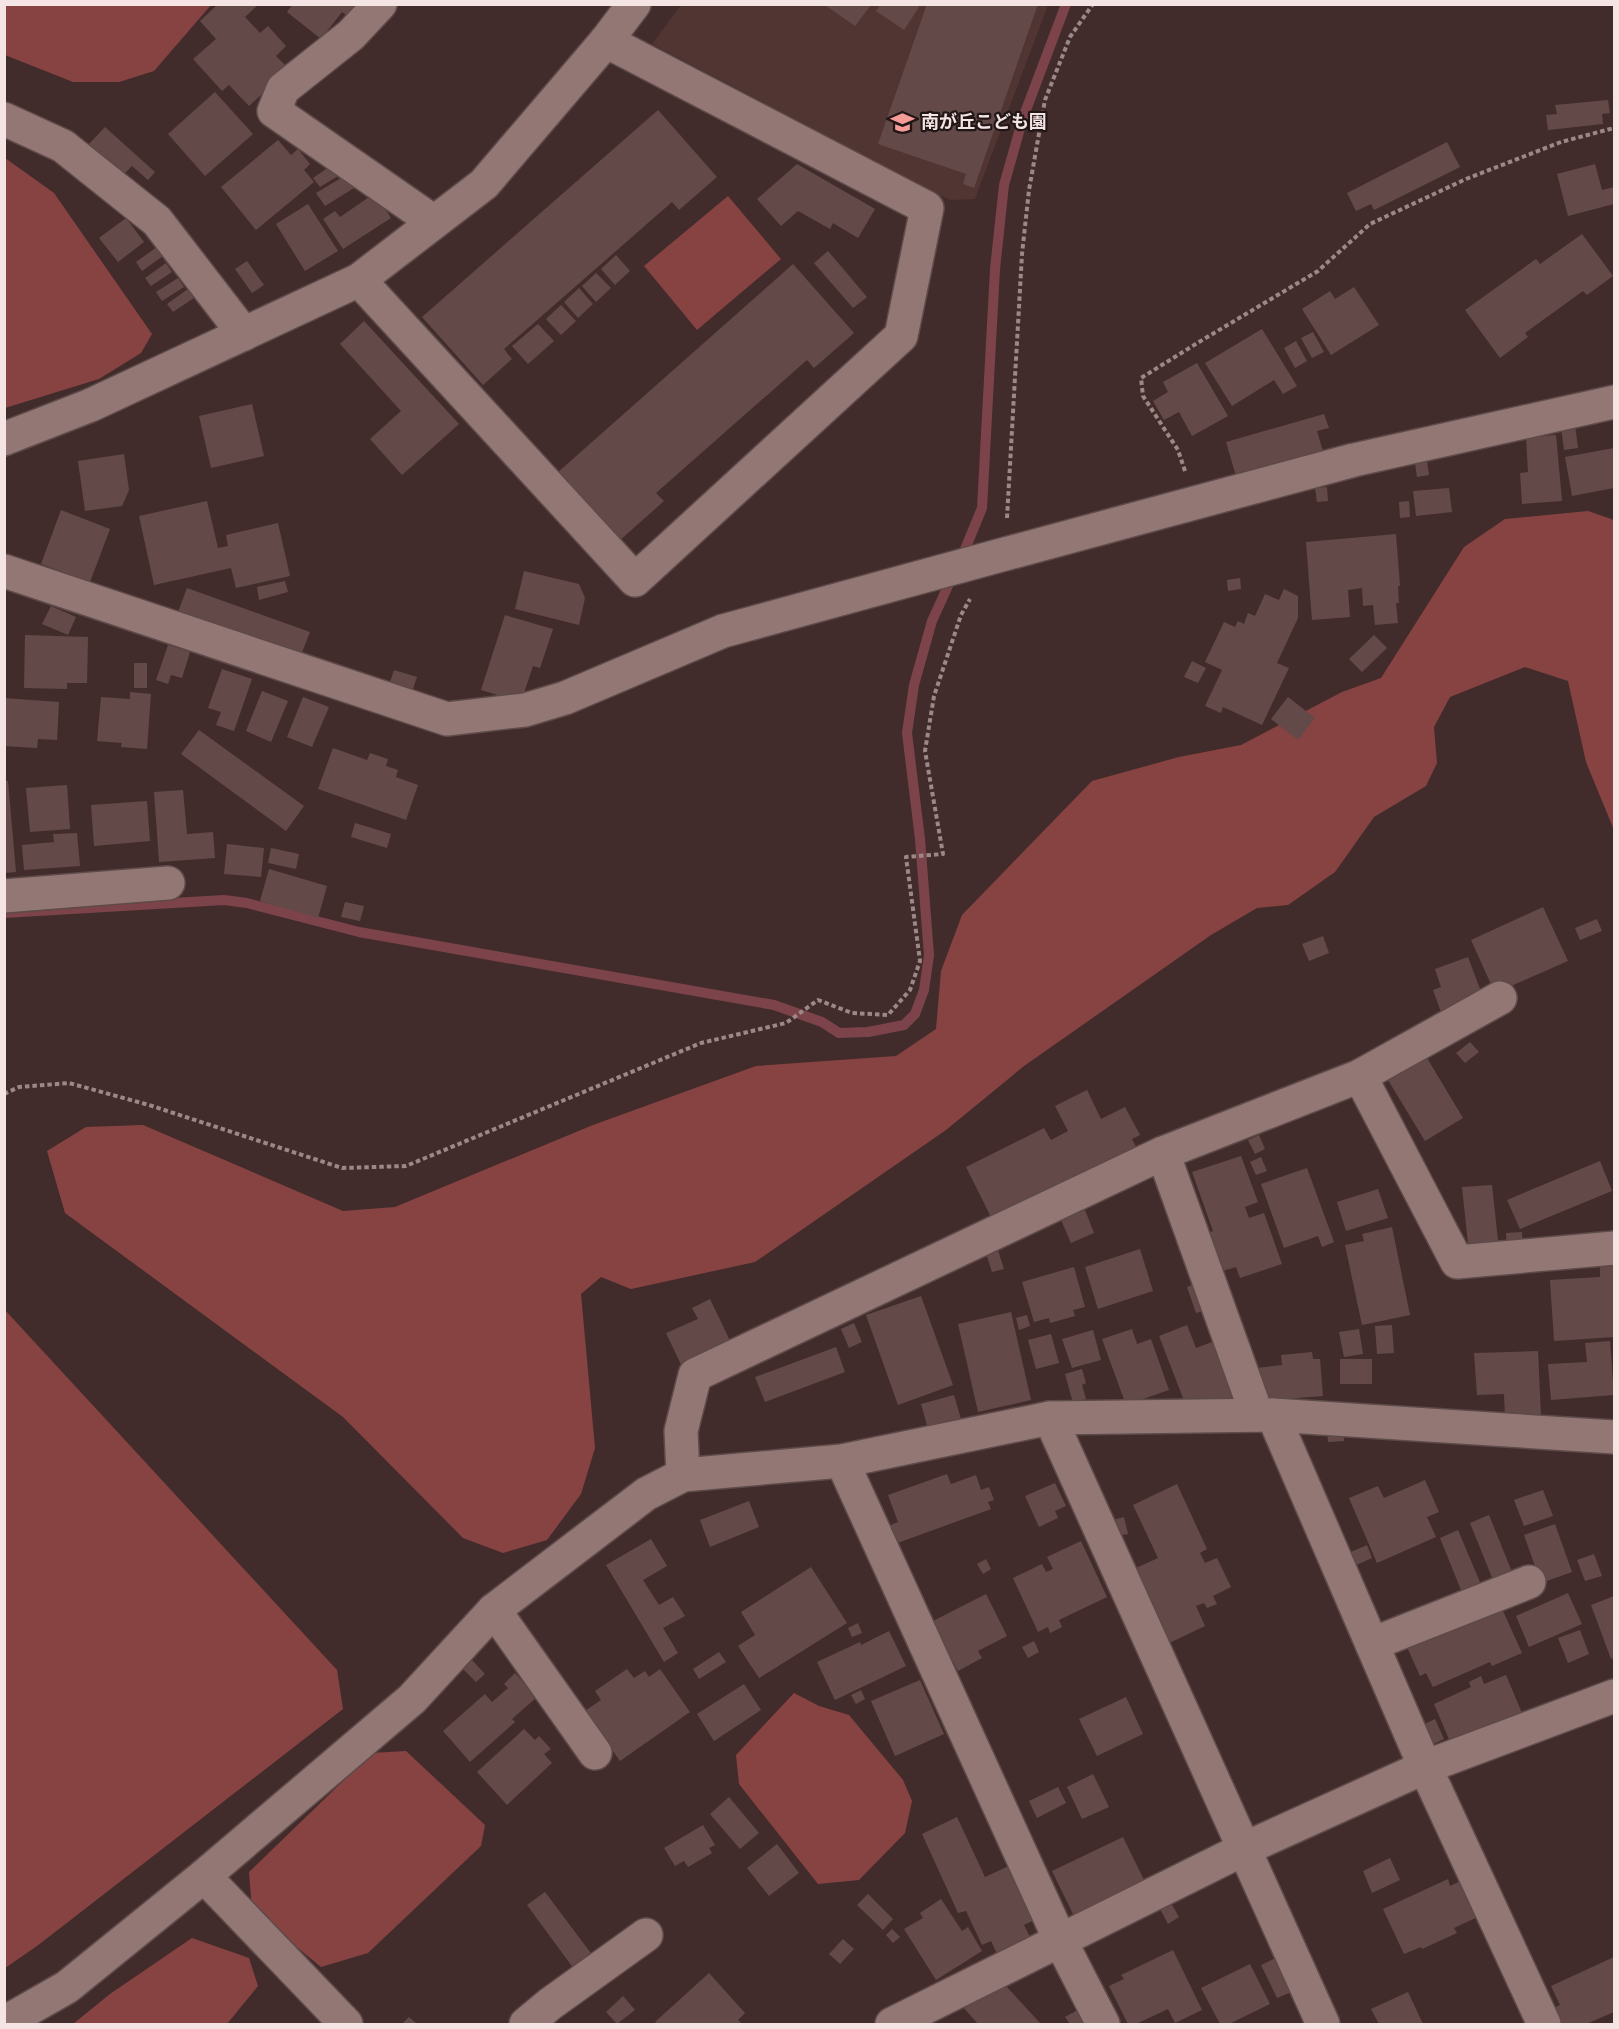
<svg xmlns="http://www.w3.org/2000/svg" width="1619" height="2029" viewBox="0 0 1619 2029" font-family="'Nunito Sans','Noto Sans JP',sans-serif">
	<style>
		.built { fill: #513533 }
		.green { fill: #874342 }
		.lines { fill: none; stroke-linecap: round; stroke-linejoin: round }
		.stream { stroke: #7c444a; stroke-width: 10 }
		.building { fill: #634a49 }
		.minor-casing { stroke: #5d4a49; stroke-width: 36 }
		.path { stroke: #9b8887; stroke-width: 4; stroke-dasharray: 4.5 3; stroke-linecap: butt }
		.minor { stroke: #927775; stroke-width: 33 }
		.labels { text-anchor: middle; stroke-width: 4.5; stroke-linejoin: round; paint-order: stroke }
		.poi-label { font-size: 18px; font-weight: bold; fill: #f4e4e3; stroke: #221717; text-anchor: start }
	</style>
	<rect width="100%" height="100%" fill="#422c2b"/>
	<!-- built -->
	<path class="built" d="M681 5H1048L975 199 950 200 652 44Z"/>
	<!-- green -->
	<g class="green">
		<path d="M4 5 5 4 211 5 154 71 119 82H73L5 55Z"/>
		<path d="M5 158 54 193 152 334 141 353 99 379 5 408Z"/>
		<path d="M728 196 781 259 697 330 644 266Z"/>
		<path d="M1588 511 1614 520V830L1586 762 1568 681 1525 667 1450 697 1434 727 1437 763 1426 786 1374 817 1335 872 1288 905 1257 908 1211 935 1024 1066 946 1130 755 1262 631 1289 601 1277 581 1294 595 1448 581 1494 547 1540 503 1553 463 1538 343 1417 65 1213 47 1151 86 1127 143 1125 343 1211 395 1207 593 1125 756 1066 896 1056 936 1029 941 971 962 915 1092 781 1179 757 1241 745 1342 692 1381 678 1464 547 1505 519Z"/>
		<path d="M4 1309 337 1670 343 1709 37 1946 5 1968Z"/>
		<path d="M794 1693 819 1706 849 1715 903 1780 912 1801 905 1833 859 1880 818 1884 739 1784 736 1755Z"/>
		<path d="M406 1751 485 1825 481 1846 368 1953 321 1967 252 1910 249 1872 372 1753Z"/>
		<path d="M192 1938 249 1958 258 1986 227 2024H73L110 1994Z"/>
	</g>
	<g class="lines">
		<!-- stream -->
		<g class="stream">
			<path d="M961 559 982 508 995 269 1004 185 1023 118 1066 4"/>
			<path d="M4 913 224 900 247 903 359 932 774 1005 822 1022 839 1033 868 1032 904 1025 915 1014 924 990 929 955 920 839 907 733 914 685 932 621 953 575"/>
		</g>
	</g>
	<!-- building -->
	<g class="building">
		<path d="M218 4H259L245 17 260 33 268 26 286 46 276 56 289 69 249 106 229 85 222 91 193 59 216 39 200 21Z"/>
		<path d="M293 4H359L349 17 342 12 321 39 287 12Z"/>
		<path d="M881 4H915L919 7 904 30 876 11Z"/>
		<path d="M927 4H1038L974 188 963 184 966 174 878 144Z"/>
		<path d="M825 5H871L855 26Z"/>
		<path d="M215 92 253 134 205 176 168 134Z"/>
		<path d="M1608 100 1610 113 1602 114 1603 124 1548 130 1546 115 1557 114 1555 105Z"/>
		<path d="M658 110 717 177 679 210 672 202 504 349 512 359 483 385 422 317Z"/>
		<path d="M105 127 155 172 148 180 132 166 122 176 88 145Z"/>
		<path d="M278 140 291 155 298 149 310 164 304 170 314 182 256 230 221 187Z"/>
		<path d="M1447 142 1460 167 1374 210 1371 204 1356 211 1347 193Z"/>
		<path d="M797 164 875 209 858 238 833 223 830 229 798 211 781 226 757 199Z"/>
		<path d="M1595 164 1602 190 1614 187V204L1568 216 1557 174Z"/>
		<path d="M332 165 338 176 320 187 313 178Z"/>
		<path d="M346 175 354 188 325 206 316 193Z"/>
		<path d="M375 193 391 218 343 249 323 219 335 211 340 217Z"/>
		<path d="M308 204 338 251 305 271 276 224Z"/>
		<path d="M126 218 144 242 118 262 99 238Z"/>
		<path d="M1582 234 1613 276 1587 295 1583 291 1525 333 1528 337 1500 358 1465 310 1536 259 1540 264Z"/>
		<path d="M157 247 163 256 142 271 136 262Z"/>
		<path d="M828 251 867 297 853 308 814 263Z"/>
		<path d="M616 255 630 271 615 285 601 269Z"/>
		<path d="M247 261 264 285 252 293 235 269Z"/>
		<path d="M166 263 172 272 151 286 145 278Z"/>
		<path d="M793 264 854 333 814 368 807 360 656 493 664 501 618 542 557 473Z"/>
		<path d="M596 273 611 288 596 302 582 286Z"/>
		<path d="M178 278 184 287 162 301 156 292Z"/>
		<path d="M1354 287 1379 325 1331 355 1302 309 1330 291 1335 299Z"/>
		<path d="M579 288 593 304 578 318 564 302Z"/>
		<path d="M188 289 194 298 173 312 167 304Z"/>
		<path d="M561 305 576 321 561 335 546 319Z"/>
		<path d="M364 321 459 424 402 475 370 439 401 411 340 344Z"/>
		<path d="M538 324 554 341 528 364 512 346Z"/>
		<path d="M1262 329 1297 386 1283 394 1274 380 1232 406 1205 363Z"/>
		<path d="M1313 332 1324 352 1312 358 1301 338Z"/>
		<path d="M1296 341 1307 361 1295 368 1284 348Z"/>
		<path d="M1197 363 1228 416 1192 436 1179 412 1164 420 1153 401 1168 392 1163 382Z"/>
		<path d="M252 404 264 456 211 468 199 416Z"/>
		<path d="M1324 414 1329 428 1317 431 1323 451 1236 476 1226 442Z"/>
		<path d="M1575 425 1578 448 1564 450 1561 427Z"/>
		<path d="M1556 435 1562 501 1522 504 1520 473 1528 472 1526 437Z"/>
		<path d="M1614 448V488L1572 496 1565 457Z"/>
		<path d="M124 454 129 490 122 506 85 511 78 461Z"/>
		<path d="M1427 461 1429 475 1417 477 1415 463Z"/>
		<path d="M1327 487 1328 501 1317 502 1315 488Z"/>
		<path d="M1449 488 1452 512 1416 516 1413 491Z"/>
		<path d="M207 501 218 548 228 546 226 535 278 523 290 576 236 588 231 568 154 585 139 516Z"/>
		<path d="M1409 501 1410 517 1400 518 1399 502Z"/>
		<path d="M61 510 110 529 90 582 41 564Z"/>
		<path d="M1396 534 1400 586H1398L1399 603H1396L1398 623 1375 625 1373 605 1363 606 1362 588 1348 590 1350 617 1312 620 1306 542Z"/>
		<path d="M524 571 579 584 585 598 579 625 515 609Z"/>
		<path d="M1240 578 1241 589 1228 591 1227 580Z"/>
		<path d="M285 581 288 592 259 600 257 587Z"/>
		<path d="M187 588 310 632 301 655 178 612Z"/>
		<path d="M1284 589 1298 596V618L1277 663 1289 668 1262 725 1223 707 1221 713 1205 706 1222 670 1205 662 1224 622 1235 627 1238 621 1244 624 1248 613 1255 616 1265 594 1279 600Z"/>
		<path d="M51 606 76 617 68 635 42 624Z"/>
		<path d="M505 615 553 629 540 668 533 666 521 702 481 690Z"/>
		<path d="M25 635 88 637 87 683H67V689L24 688Z"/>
		<path d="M1374 635 1387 648 1362 672 1349 659Z"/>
		<path d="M168 645 190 652 182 678 171 675 168 684 156 680Z"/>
		<path d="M1192 661 1206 668 1198 683 1184 677Z"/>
		<rect x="134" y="663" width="13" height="25"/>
		<path d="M222 669 252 679 234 731 216 725 221 712 208 708Z"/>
		<path d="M394 670 417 677 411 695 388 688Z"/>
		<path d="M262 691 288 701 271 742 246 731Z"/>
		<path d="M130 692 151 694 147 749 121 747 122 743 97 741 101 697 130 699Z"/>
		<path d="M303 697 329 707 312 747 287 737Z"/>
		<path d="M1288 697 1315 718 1298 740 1271 719Z"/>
		<path d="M4 698 59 702 57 740 38 739 37 748 4 746Z"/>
		<path d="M199 730 304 806 286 831 181 754Z"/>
		<path d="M333 748 367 760 370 753 388 759 386 766 398 770 396 777 418 785 406 820 318 789Z"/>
		<path d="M4 781H8L16 872 4 873Z"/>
		<path d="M67 785 70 829 30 832 26 788Z"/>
		<path d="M183 790 187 834 213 832 215 858 159 862 154 792Z"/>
		<path d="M147 801 150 841 94 846 91 805Z"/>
		<path d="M355 823 391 834 387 848 351 837Z"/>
		<path d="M77 833 80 866 24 870 22 845 54 842 53 834Z"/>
		<path d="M227 844 264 848 261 877 224 874Z"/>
		<path d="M271 848 299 854 296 869 268 863Z"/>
		<path d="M269 869 327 886 318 918 260 901Z"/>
		<path d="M345 902 364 906 360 921 341 917Z"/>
		<path d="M1543 907 1568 961 1495 993 1471 940Z"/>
		<path d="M1597 919 1602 931 1580 940 1575 928Z"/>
		<path d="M1323 936 1329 953 1309 961 1302 944Z"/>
		<path d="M1468 957 1483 997 1441 1012 1433 990 1441 987 1435 969Z"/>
		<path d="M1470 1042 1479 1052 1465 1063 1456 1053Z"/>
		<path d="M1427 1058 1463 1118 1425 1141 1388 1080Z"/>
		<path d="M1087 1090 1101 1119 1125 1107 1140 1135 1132 1139 1137 1149 993 1221 966 1167 1044 1128 1051 1140 1068 1131 1055 1106Z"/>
		<path d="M1259 1135 1265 1149 1255 1154 1248 1140Z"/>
		<path d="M1241 1156 1258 1202 1245 1207 1249 1218 1264 1213 1282 1264 1240 1278 1236 1267 1216 1273 1203 1235 1213 1231 1192 1172Z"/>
		<path d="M1261 1157 1267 1171 1256 1175 1250 1162Z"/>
		<path d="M1600 1161 1612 1191 1520 1229 1507 1200Z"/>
		<path d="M1307 1168 1334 1242 1322 1247 1318 1236 1284 1248 1261 1184Z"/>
		<path d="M1492 1185 1499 1250 1469 1253 1462 1187Z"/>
		<path d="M1378 1189 1388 1218 1346 1231 1337 1202Z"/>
		<path d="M1085 1210 1094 1233 1071 1243 1061 1220Z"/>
		<path d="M1392 1227 1410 1315 1362 1325 1345 1245 1364 1241 1362 1234Z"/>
		<path d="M1522 1232 1523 1250H1507L1506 1233Z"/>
		<path d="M1140 1249 1153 1291 1098 1309 1085 1267Z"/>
		<path d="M998 1250 1004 1269 992 1272 986 1253Z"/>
		<path d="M1614 1266V1337L1554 1341 1550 1280 1600 1277V1267Z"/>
		<path d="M1074 1267 1085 1307 1073 1310 1075 1316 1050 1323 1049 1318 1034 1322 1022 1282Z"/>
		<path d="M1200 1282 1210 1309 1196 1313 1187 1287Z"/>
		<path d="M921 1296 953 1385 898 1405 866 1315Z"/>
		<path d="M710 1299 733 1347 684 1371 666 1333 698 1319 692 1308Z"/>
		<path d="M1011 1312 1031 1400 978 1412 958 1324Z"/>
		<path d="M1027 1315 1030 1326 1019 1330 1016 1318Z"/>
		<path d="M854 1323 862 1342 849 1348 841 1329Z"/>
		<path d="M1187 1325 1196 1348 1217 1340 1243 1407 1188 1411 1159 1336Z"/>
		<path d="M1392 1325 1394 1353 1377 1354 1375 1326Z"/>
		<path d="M1132 1329 1137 1344 1151 1339 1169 1390 1126 1405 1102 1339Z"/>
		<path d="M1359 1329 1363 1354 1344 1357 1339 1332Z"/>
		<path d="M1093 1330 1101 1360 1072 1368 1062 1339Z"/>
		<path d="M1051 1334 1059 1363 1036 1369 1028 1340Z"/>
		<path d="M1610 1341 1614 1395 1551 1400 1548 1364 1587 1362 1585 1343Z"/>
		<path d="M836 1347 845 1372 765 1402 755 1377Z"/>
		<path d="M1538 1351 1541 1416 1505 1418 1504 1394 1477 1395 1474 1353Z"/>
		<path d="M1312 1352 1313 1359H1320L1323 1396 1259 1401 1256 1368 1282 1365 1281 1355Z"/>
		<rect x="1340" y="1359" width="32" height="25"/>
		<path d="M1082 1369 1086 1383 1082 1385 1086 1399 1073 1403 1065 1374Z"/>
		<path d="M954 1395 963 1426 930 1436 921 1404Z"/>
		<path d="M1344 1427V1441L1328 1442 1327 1428Z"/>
		<path d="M947 1474 951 1484 976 1475 981 1490 989 1487 994 1500 988 1502 991 1509 892 1545 886 1527 898 1522 888 1495Z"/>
		<path d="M1425 1480 1439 1512 1427 1517 1436 1537 1377 1563 1349 1498 1378 1486 1384 1498Z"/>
		<path d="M1055 1483 1066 1506 1055 1511 1058 1518 1039 1527 1025 1496Z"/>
		<path d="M1177 1484 1207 1549 1200 1553 1205 1563 1217 1558 1231 1587 1213 1596 1217 1604 1207 1608 1204 1603 1196 1606 1205 1626 1161 1647 1127 1572 1158 1558 1133 1505Z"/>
		<path d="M1543 1490 1553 1516 1524 1526 1514 1500Z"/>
		<path d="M749 1501 759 1527 710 1547 700 1520Z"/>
		<path d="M1489 1515 1512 1572 1493 1580 1470 1523Z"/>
		<path d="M1124 1517 1128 1534 1116 1536 1112 1520Z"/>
		<path d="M1555 1524 1572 1572 1541 1583 1524 1535Z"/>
		<path d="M1458 1530 1482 1587 1463 1595 1440 1538Z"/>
		<path d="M651 1539 667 1566 643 1580 659 1605 673 1597 685 1616 663 1628 678 1653 664 1662 606 1565Z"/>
		<path d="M1081 1541 1107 1597 1059 1620 1062 1627 1050 1633 1048 1627 1038 1632 1013 1578 1042 1564 1046 1572 1053 1569 1047 1557Z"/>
		<path d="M1367 1545 1372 1558 1350 1568 1344 1555Z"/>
		<path d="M1594 1554 1602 1576 1585 1581 1577 1560Z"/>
		<path d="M986 1559 991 1569 983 1574 977 1564Z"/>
		<path d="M811 1567 847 1623 759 1678 738 1646 755 1635 741 1612Z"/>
		<path d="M1568 1593 1582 1624 1529 1647 1516 1616Z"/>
		<path d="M986 1594 1007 1636 978 1651 982 1658 958 1671 953 1661 947 1664 927 1624Z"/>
		<path d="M1614 1596V1658L1611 1659 1591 1605Z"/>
		<path d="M1502 1609 1522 1653 1492 1666 1490 1662 1433 1687 1426 1673 1420 1676 1406 1645 1449 1626 1451 1632Z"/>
		<path d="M858 1623 862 1633 852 1637 848 1628Z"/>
		<path d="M1580 1630 1589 1654 1568 1663 1558 1638Z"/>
		<path d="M889 1631 906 1666 835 1700 817 1662 860 1642 861 1645Z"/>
		<path d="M1034 1641 1039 1652 1028 1658 1022 1647Z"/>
		<path d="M719 1652 726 1662 699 1679 693 1669Z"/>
		<path d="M472 1660 485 1674 476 1682 463 1669Z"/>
		<path d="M627 1669 634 1678 645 1671 649 1677 660 1669 690 1712 620 1761 585 1711 601 1700 595 1691Z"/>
		<path d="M515 1673 537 1697 512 1719 515 1722 470 1762 443 1731 485 1694 492 1702 508 1688 504 1684Z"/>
		<path d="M1506 1675 1522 1713 1451 1744 1434 1704 1471 1687 1469 1682 1481 1676 1484 1684Z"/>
		<path d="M920 1680 944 1734 895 1756 871 1701Z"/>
		<path d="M744 1684 761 1710 714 1741 697 1714Z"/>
		<path d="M861 1690 865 1699 856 1704 851 1695Z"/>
		<path d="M1126 1697 1143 1734 1097 1756 1079 1719Z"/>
		<path d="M1435 1719 1444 1739 1429 1746 1420 1726Z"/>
		<path d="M524 1729 535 1740 539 1736 551 1749 544 1754 552 1763 507 1805 477 1772Z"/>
		<path d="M1093 1774 1109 1807 1082 1819 1067 1787Z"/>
		<path d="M1058 1787 1066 1803 1037 1818 1029 1801Z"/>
		<path d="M729 1797 759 1833 740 1849 710 1814Z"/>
		<path d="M957 1817 985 1877 1011 1865 1036 1919 1024 1925 1032 1941 998 1956 991 1941 982 1945 966 1911 958 1913 922 1834Z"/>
		<path d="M703 1825 715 1845 709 1848 712 1853 688 1867 684 1861 675 1866 664 1848Z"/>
		<path d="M1123 1837 1145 1882 1074 1916 1052 1871Z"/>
		<path d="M777 1844 799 1873 769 1896 747 1868Z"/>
		<path d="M1390 1858 1400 1880 1372 1893 1363 1871Z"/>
		<path d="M1469 1877 1486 1913 1454 1928 1457 1933 1422 1949 1421 1947 1404 1954 1383 1909 1448 1879 1450 1886Z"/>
		<path d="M545 1892 593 1956 574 1969 527 1905Z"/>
		<path d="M868 1894 893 1919 883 1930 857 1905Z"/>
		<path d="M941 1899 962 1931 968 1927 982 1951 936 1980 904 1929 923 1918 920 1913Z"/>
		<path d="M1171 1903 1179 1917 1168 1924 1160 1909Z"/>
		<path d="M892 1929 900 1937 893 1943 886 1935Z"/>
		<path d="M843 1939 854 1949 840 1964 829 1954Z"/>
		<path d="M1173 1950 1202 2010 1175 2023 1168 2009 1136 2024H1128L1109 1986 1124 1979 1121 1975Z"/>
		<path d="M1280 1956 1296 1990 1277 1998 1261 1965Z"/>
		<path d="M1614 1957V2012L1586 2024H1555L1549 2010 1560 2005 1551 1986Z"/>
		<path d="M1250 1964 1270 2004 1229 2024H1220L1201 1988Z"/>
		<path d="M709 1973 745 2013 738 2020 742 2024H658L655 2022Z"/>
		<path d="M1005 1985 1041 2024H978L962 2006Z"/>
		<path d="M1408 1992 1423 2024H1379L1371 2009Z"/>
		<path d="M623 1996 635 2010 617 2024 606 2012Z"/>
		<path d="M1083 2007 1094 2024H1070L1065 2017Z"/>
		<path d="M409 2017 417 2024H402Z"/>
	</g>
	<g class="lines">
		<defs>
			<g id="minor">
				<path d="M380 4 351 35 283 89 274 111 434 222"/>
				<path d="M4 119 63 146 157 221 244 334"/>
				<path d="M359 280 635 580 901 336 927 208 606 41"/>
				<path d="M4 439 91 405 359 280 484 184 606 41 634 4"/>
				<path d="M4 571 447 719 525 710 565 698 723 631 1005 554 1354 460 1614 402"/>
				<path d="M4 896 168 883"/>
				<path d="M1360 1076 1457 1262 1614 1248"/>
				<path d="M1163 1153 1257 1415"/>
				<path d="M1273 1415 1425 1767 1544 2024"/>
				<path d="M1050 1418 1323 2024"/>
				<path d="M842 1461 1061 1942 1103 2024"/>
				<path d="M683 1475 681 1431 695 1375 1163 1153 1360 1076 1500 998"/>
				<path d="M494 1610 595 1753"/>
				<path d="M1372 1644 1529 1582"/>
				<path d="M204 1876 346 2024"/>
				<path d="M4 2023 67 1987 204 1876 412 1699 494 1610 646 1494 683 1475 842 1461 1050 1418 1273 1415 1614 1437"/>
				<path d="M526 2024 550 2004 646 1935"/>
				<path d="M892 2024 1244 1849 1425 1767 1614 1696"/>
			</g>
		</defs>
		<!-- minor casing -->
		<use href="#minor" class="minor-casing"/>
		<!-- path -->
		<g class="path">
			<path d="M1185 471 1178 450 1143 396 1141 378 1199 342 1318 271 1370 224 1466 179 1561 142 1614 128"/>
			<path d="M1007 518 1022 254 1029 190 1045 100 1070 37 1093 4"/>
			<path d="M4 1094 19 1087 69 1083 149 1105 342 1168 406 1166 701 1043 786 1023 818 1000 852 1013 888 1015 910 990 920 961 906 857 943 854 925 751 934 696 961 615 970 599"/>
		</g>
		<!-- minor -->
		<use href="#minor" class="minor"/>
	</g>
	<!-- icons -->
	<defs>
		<symbol id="school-bare" viewBox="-9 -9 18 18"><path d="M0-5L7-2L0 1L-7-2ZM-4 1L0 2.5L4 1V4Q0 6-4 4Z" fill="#f59b98" stroke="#221717" stroke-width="2.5" paint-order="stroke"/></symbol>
	</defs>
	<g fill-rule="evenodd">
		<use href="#school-bare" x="886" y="106" width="33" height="33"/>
	</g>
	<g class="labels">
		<!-- poi labels -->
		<g class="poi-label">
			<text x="921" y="128">南が丘こども園</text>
		</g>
	</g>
	<!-- border -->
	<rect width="1619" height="2029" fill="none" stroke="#f4e4e3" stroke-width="12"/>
</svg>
